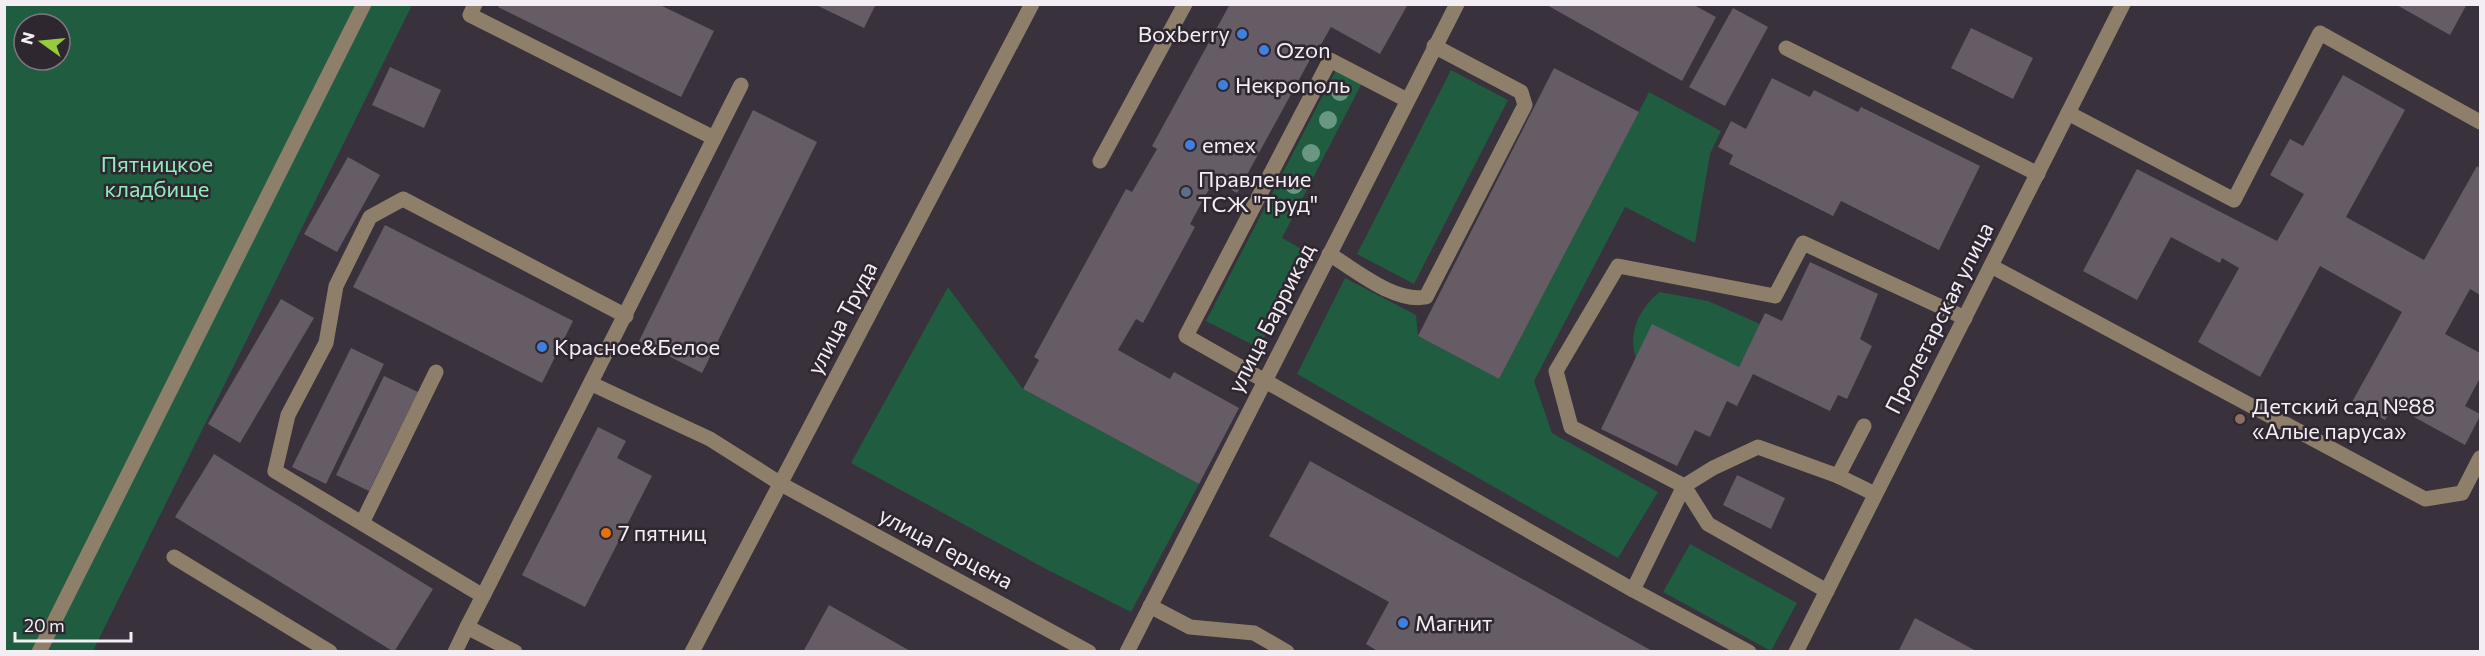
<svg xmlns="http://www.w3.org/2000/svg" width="2485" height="656" viewBox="0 0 2485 656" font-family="Commissioner,sans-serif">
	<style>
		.green { fill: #1f5c40; fill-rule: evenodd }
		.building { fill: #655c66 }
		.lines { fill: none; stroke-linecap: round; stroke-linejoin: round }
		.minor { stroke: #8e7f6a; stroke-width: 15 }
		.tree { fill: #699782 }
		.shop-dot { fill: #3f7fe0; stroke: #2f2730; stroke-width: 2 }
		.service-dot { fill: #5c6f8a; stroke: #2f2730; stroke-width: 2 }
		.education-dot { fill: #8d6e63; stroke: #2f2730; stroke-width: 2 }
		.food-dot { fill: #e8710a; stroke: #2f2730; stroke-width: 2 }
		.labels { text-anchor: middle; stroke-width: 5; stroke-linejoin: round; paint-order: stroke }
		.poi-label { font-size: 22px; fill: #f3edf4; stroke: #2f2730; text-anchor: start }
		.park-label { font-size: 22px; fill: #91ebbc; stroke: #2f2730 }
		.street-label { font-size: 22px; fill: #f3edf4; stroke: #2f2730 }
	</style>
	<rect width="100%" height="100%" fill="#39313b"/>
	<!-- green -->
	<g class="green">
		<path d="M4 5H412L93 651H5ZM24 24H60V60H24Z"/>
		<path d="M1336 70 1362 83 1282 238 1307 252 1259 348 1206 321Z"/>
		<path d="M1451 70 1508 100 1414 284 1357 254Z"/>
		<path d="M1649 92 1721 131 1710 154 1695 243 1625 207 1534 381 1552 433 1658 492 1618 558 1297 374 1345 278 1416 315 1418 336 1499 379Z"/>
		<path d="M948 287 1023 389 1199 484 1131 612 1046 569 851 463Z"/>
		<path d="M1660 292 1708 301 1760 324 1739 367 1636 358C1627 333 1640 307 1660 292Z"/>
		<path d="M1690 544 1797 603 1771 651 1663 592Z"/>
	</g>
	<!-- building -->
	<g class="building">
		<path d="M814 4H876L864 28Z"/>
		<path d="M1230 4H1408L1380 54 1331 27 1320 46 1318 45 1237 193 1214 180 1190 224 1195 227 1143 323 1136 319 1118 350 1170 379 1174 372 1239 408 1199 484 1023 389 1039 360 1034 357 1126 189 1132 192 1157 149 1152 146Z"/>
		<path d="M1545 4H1692L1716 17 1682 81Z"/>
		<path d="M2395 4H2467L2450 35Z"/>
		<path d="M500 5H660L714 31 681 97 498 7Z"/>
		<path d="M1733 8 1768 27 1725 106 1689 87Z"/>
		<path d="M1971 28 2033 58 2013 99 1951 68Z"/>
		<path d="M390 67 441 90 424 128 372 105Z"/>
		<path d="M1554 68 1639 112 1499 379 1418 336Z"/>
		<path d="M2343 75 2405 110 2346 217 2424 260 2477 166 2480 168V295L2470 289 2445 334 2480 353V378L2465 406 2480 414V416L2465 445 2394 406 2385 420 2352 402 2402 312 2320 266 2260 377 2198 342 2239 268 2222 258 2220 263 2171 237 2137 300 2083 271 2137 169 2277 241 2304 194 2270 175 2290 139 2303 146Z"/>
		<path d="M1772 78 1810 97 1814 90 1858 112 1861 107 1980 166 1939 250 1841 201 1833 216 1729 164 1733 155 1718 147 1731 121 1746 129Z"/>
		<path d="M753 110 817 142 702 373 639 341Z"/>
		<path d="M348 157 380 175 337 252 304 234Z"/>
		<path d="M385 225 573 321 542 383 353 287Z"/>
		<path d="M1810 262 1878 294 1860 339 1872 346 1847 399 1838 395 1830 411 1753 374 1737 406 1727 401 1710 437 1695 430 1677 466 1601 429 1652 324 1739 367 1765 313 1782 321Z"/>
		<path d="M281 299 314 318 240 443 208 424Z"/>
		<path d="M351 348 384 364 326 484 292 467Z"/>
		<path d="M384 376 418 392 369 491 336 475Z"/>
		<path d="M598 427 626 441 617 458 652 476 585 607 522 575Z"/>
		<path d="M214 454 433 589 394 652 175 517Z"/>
		<path d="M1310 461 1654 652H1379L1366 644 1389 602 1269 536Z"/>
		<path d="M1737 475 1785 498 1771 529 1723 505Z"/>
		<path d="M829 605 912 652H803Z"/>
		<path d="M1915 618 1978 652H1898Z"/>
	</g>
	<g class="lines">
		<!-- minor -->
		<g class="minor">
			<path d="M475 4 470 15 714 138"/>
			<path d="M1786 48 2038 174"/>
			<path d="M1407 100 1330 60 1186 336 1633 590 1749 652"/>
			<path d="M2068 113 2234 200 2320 33 2480 122"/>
			<path d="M1100 161 1185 4"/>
			<path d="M1329 254C1356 270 1394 303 1426 297L1525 105 1521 92 1434 46"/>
			<path d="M1991 266 2425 499 2462 493 2480 458"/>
			<path d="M592 384 710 439 781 484 1089 652"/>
			<path d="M1838 476 1864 426"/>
			<path d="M362 523 436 372"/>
			<path d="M174 557 330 652"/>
			<path d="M1633 590 1684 486 1571 427 1556 371 1618 266 1775 296 1803 243 1965 318"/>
			<path d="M1827 591 1708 524 1684 486 1713 468 1758 447 1838 476 1875 494"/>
			<path d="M483 596 741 85"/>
			<path d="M1150 606 1190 627 1254 633 1287 652"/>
			<path d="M467 627 483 596 275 471 288 415 326 343 336 286 370 217 403 199 626 316"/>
			<path d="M39 652 364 4"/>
			<path d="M455 652 467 627 515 652"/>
			<path d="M692 652 1032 4"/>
			<path d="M1127 652 1457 4"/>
			<path d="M1796 652 2123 4"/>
		</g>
	</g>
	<!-- trees -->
	<g class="tree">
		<circle cx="1340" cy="92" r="9"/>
		<circle cx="1328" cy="120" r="9"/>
		<circle cx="1311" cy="153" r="9"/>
		<circle cx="1294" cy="185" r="9"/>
	</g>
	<!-- markers -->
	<g class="shop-dot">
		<circle cx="1242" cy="34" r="6"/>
		<circle cx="1264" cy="50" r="6"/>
		<circle cx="1223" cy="85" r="6"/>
		<circle cx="1190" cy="145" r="6"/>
		<circle cx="542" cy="347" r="6"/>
		<circle cx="1403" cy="623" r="6"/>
	</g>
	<circle class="service-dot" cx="1186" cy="192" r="6"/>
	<circle class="education-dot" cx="2240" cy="419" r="6"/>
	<circle class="food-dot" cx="606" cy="533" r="6"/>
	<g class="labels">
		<!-- poi labels -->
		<g class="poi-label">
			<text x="1230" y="42" text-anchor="end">Boxberry</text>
			<text x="1276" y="58">Ozon</text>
			<text x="1235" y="93">Некрополь</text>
			<text x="1202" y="153">emex</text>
			<text x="1198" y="187">Правление<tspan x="1198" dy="25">ТСЖ "Труд"</tspan></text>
			<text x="554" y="355">Красное&amp;Белое</text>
			<text x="2252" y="414">Детский сад №88<tspan x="2252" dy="25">«Алые паруса»</tspan></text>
			<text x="618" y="541">7 пятниц</text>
			<text x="1415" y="631">Магнит</text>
		</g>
		<!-- park labels -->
		<g class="park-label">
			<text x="157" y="172">Пятницкое<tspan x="157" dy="25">кладбище</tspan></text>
		</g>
		<!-- street labels -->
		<g class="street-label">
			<text transform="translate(842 318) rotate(-62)" y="8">улица Труда</text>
			<text transform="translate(1271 318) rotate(-63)" y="8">улица Баррикад</text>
			<text transform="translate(1939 318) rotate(-63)" y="8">Пролетарская улица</text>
			<text transform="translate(946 548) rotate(28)" y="8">улица Герцена</text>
		</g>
	</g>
	<!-- border -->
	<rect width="2485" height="656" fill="none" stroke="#f3edf4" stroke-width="12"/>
	<!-- north arrow -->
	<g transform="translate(42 42) rotate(285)"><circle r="28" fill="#2f2730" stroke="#7d767e" stroke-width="1.5"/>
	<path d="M0-4.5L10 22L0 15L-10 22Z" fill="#95cc3b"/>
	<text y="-9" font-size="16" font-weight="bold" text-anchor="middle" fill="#f3edf4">N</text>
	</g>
	<!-- scale -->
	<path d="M15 632v9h116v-9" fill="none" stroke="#f3edf4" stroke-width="3"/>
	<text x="24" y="632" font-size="18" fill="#f3edf4" stroke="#2f2730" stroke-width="4.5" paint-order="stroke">20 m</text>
</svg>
